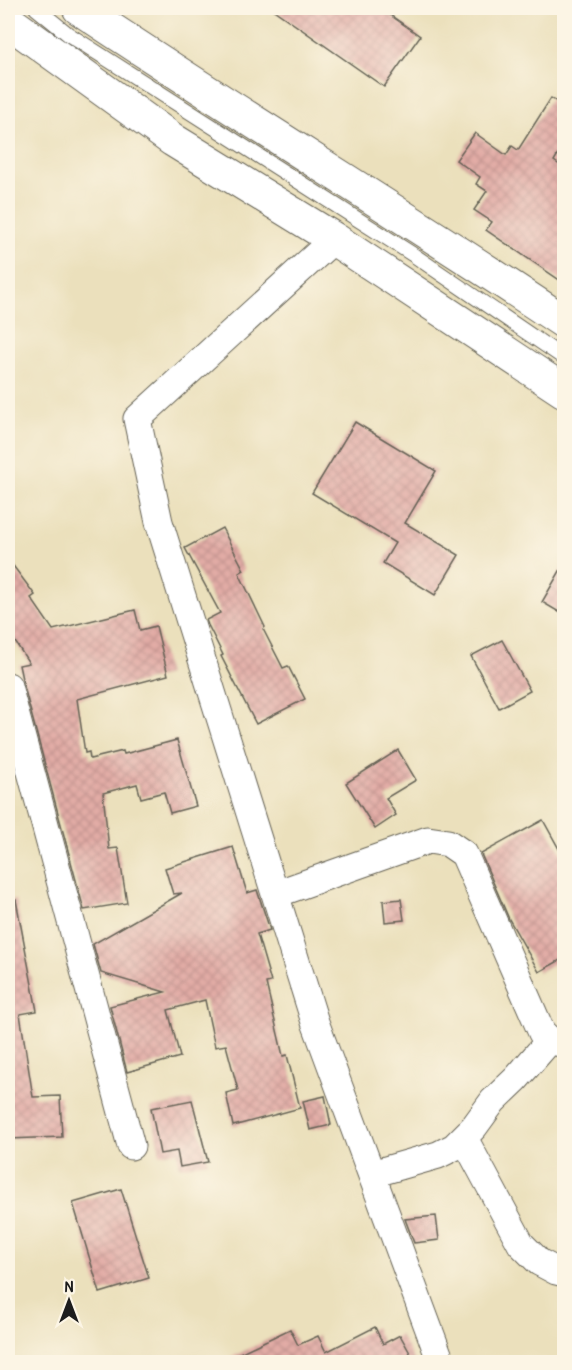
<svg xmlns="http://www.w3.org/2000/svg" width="572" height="1370" viewBox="0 0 572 1370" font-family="'Patrick Hand',sans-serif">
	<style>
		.building { fill: url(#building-cross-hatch) }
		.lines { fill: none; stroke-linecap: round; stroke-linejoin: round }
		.service-casing { stroke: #646154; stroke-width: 16 }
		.minor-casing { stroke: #646154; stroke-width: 29 }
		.primary-casing { stroke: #646154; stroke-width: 35 }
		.service { stroke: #fff; stroke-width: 14 }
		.minor { stroke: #fff; stroke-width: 27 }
		.primary { stroke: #fff; stroke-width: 33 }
	</style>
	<defs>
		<pattern id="building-cross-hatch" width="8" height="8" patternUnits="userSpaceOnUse" patternTransform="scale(1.5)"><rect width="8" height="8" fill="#e2aca6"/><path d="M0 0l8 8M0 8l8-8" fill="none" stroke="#c1938e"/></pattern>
	</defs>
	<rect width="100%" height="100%" fill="#fcf5e5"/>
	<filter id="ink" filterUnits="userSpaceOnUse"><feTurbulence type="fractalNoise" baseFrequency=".0167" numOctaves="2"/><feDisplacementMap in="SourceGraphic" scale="12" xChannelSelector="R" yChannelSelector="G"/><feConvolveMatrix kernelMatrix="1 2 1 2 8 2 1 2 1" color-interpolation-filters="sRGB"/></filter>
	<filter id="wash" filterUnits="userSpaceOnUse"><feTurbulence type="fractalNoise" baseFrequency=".008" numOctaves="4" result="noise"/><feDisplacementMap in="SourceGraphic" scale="24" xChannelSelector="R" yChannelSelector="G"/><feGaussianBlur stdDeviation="1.35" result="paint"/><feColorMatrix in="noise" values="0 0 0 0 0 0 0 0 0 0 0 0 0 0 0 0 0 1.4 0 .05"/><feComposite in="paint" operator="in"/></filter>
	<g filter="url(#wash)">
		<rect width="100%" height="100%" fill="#ebe0bc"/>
		<g id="blocks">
			<!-- building -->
			<g class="building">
				<path d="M271 8H380L420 36 384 87Z"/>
				<path d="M551 98 564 107V144L554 161 564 168V283L486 230 492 222 474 210 487 191 476 184 480 177 456 160 475 133 506 155 512 146 518 150Z"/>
				<path d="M355 422 436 471 405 523 459 555 435 595 383 563 395 543 312 493Z"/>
				<path d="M222 528 244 570 239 573 265 627 263 629 283 668 288 666 305 699 256 724 221 656 223 655 208 625 206 620 220 613 185 548Z"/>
				<path d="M8 559 35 595 31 598 53 630 135 610 140 630 156 626 168 675 77 699 85 753 89 752 90 759 123 751 124 754 177 740 196 806 170 813 164 792 141 798 137 784 103 793 109 849 118 848 127 903 84 910 22 679 19 665 29 663 8 631Z"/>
				<path d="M564 564V615L542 602Z"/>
				<path d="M502 640 530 691 499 708 471 656Z"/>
				<path d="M398 750 416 780 386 798 396 815 375 829 346 783Z"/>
				<path d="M543 820 564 858V958L539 972 509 919 481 854Z"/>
				<path d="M233 847 247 893 257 890 270 930 257 934 271 982 266 983 283 1056 287 1055 300 1108 233 1126 226 1093 238 1090 226 1045 215 1047 205 1000 168 1010 180 1057 127 1072 110 1006 165 992 101 973 93 944 182 893 173 894 165 868Z"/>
				<path d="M401 899 404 920 385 922 383 901Z"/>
				<path d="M16 900 37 1011 20 1014 33 1097 60 1096 62 1137 8 1139V901Z"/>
				<path d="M325 1096 331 1125 310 1130 303 1101Z"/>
				<path d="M192 1100 208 1162 180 1167 177 1151 160 1154 151 1108Z"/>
				<path d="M121 1189 149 1278 100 1293 73 1203Z"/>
				<path d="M436 1216 439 1240 414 1243 405 1219Z"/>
				<path d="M375 1327 383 1344 400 1335 415 1362H221L290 1329 298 1345 318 1336 326 1352Z"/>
			</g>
		</g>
	</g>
	<g filter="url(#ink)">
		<use href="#blocks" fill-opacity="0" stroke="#646154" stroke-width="1.5"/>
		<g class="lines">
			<defs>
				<path id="service" d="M36 8 68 34 412 254 564 358"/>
				<g id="minor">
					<path d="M334 239 137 419 159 522 315 1022 441 1362"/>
					<path d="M8 686 131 1146"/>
					<path d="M276 894 428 840 448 843 464 854 542 1033 550 1040 564 1044"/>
					<path d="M464 1138 521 1244 539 1262 556 1271 564 1273"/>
					<path d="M372 1174 438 1155 454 1147 474 1127 493 1101 516 1079 550 1040"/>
				</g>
				<g id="primary">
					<path d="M79 8C239 115 404 215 564 322"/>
					<path d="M8 21 173 140 334 239 564 391"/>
				</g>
			</defs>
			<!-- service casing -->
			<use href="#service" class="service-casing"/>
			<!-- minor casing -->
			<use href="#minor" class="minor-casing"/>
			<!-- primary casing -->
			<use href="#primary" class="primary-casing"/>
			<!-- service -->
			<use href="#service" class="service"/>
			<!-- minor -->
			<use href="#minor" class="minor"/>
			<!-- primary -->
			<use href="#primary" class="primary"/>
		</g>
	</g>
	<!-- margin -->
	<rect width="572" height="1370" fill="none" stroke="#fcf5e5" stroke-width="30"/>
	<!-- north arrow -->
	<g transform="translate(69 1301)" stroke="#fcf5e5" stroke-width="4.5" paint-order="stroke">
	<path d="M0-4.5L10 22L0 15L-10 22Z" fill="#1c1c1c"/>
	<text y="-9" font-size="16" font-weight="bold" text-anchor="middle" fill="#1c1c1c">N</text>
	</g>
</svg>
